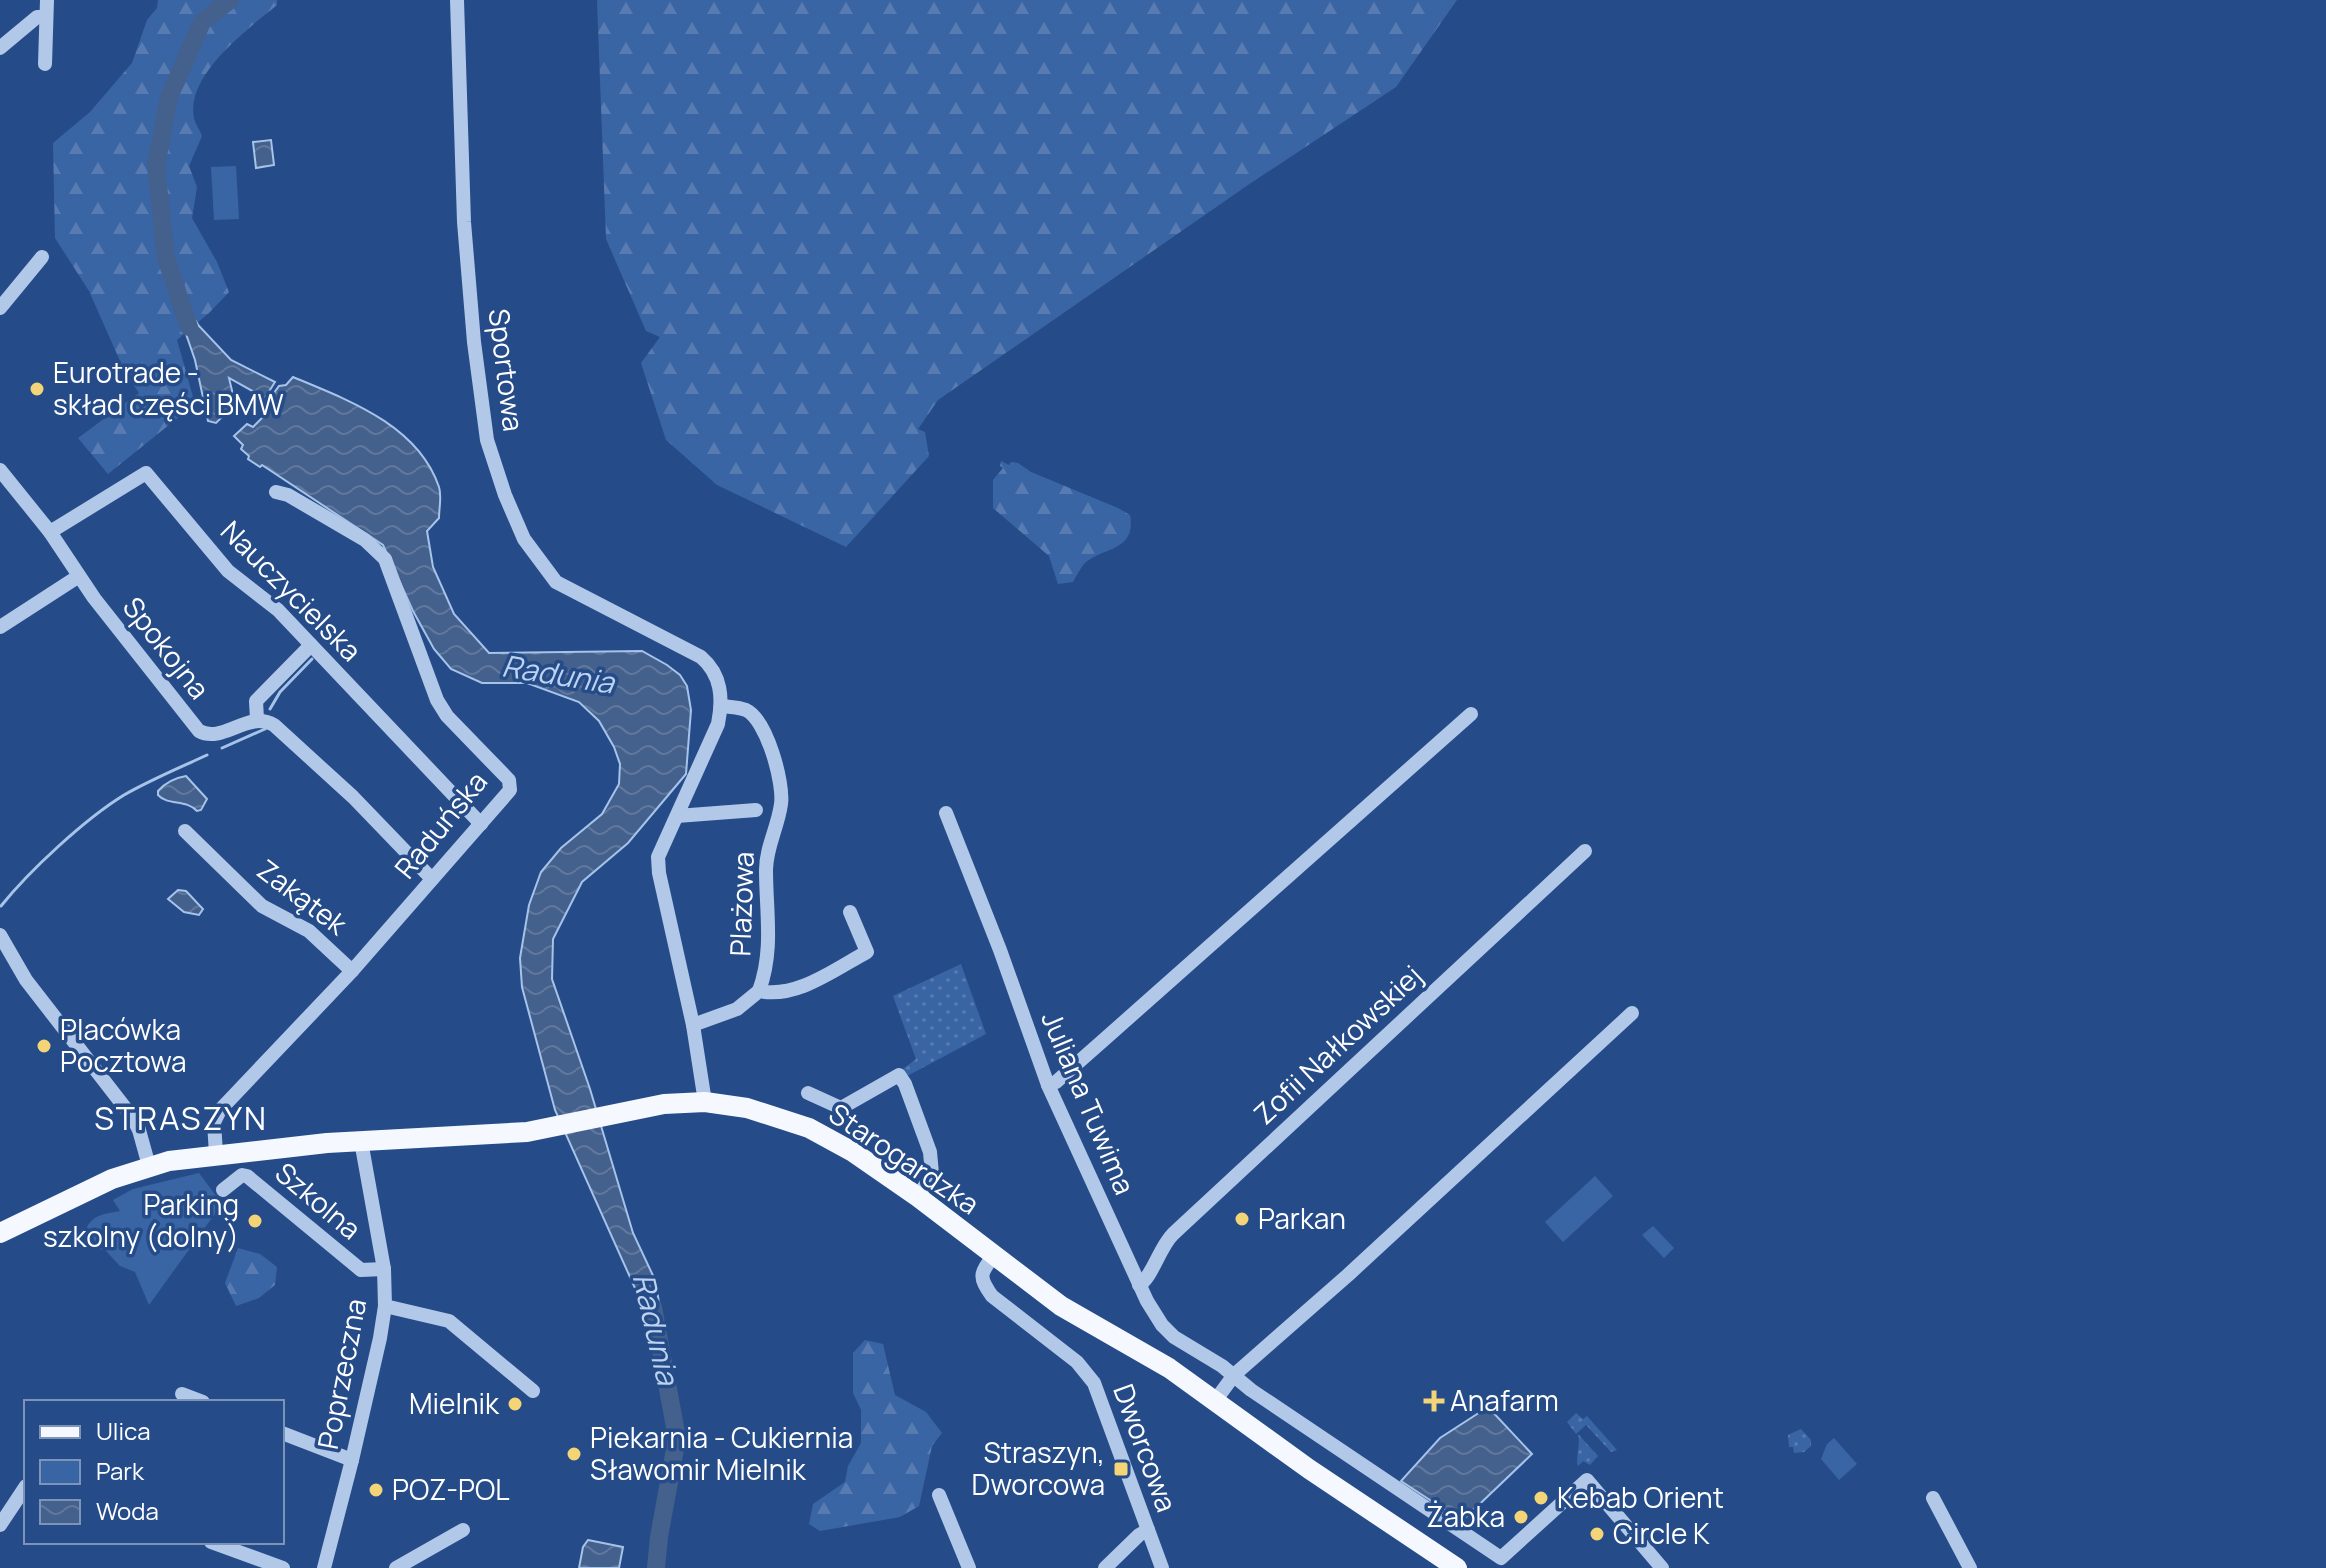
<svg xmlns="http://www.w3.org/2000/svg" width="2326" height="1568" viewBox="0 0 2326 1568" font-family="Manrope,sans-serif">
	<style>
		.grass { fill: url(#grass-dots) }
		.forest { fill: url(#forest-firs) }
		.park { fill: #3a65a5 }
		.water { fill: url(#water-waves); stroke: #a6c3ea; stroke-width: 2 }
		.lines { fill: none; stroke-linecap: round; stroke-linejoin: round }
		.stream { stroke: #a6c3ea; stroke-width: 3 }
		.river { stroke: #44608c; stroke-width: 18 }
		.minor { stroke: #b2c8e9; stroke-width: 14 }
		.major { stroke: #f5f8fe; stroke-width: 20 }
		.poi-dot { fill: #f3d476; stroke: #254c89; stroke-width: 3 }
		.labels { text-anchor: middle; stroke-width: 7; stroke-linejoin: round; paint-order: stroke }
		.street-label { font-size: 28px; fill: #fff; stroke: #254c89 }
		.poi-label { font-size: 28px; fill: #fff; stroke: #254c89; text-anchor: start }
		.water-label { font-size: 30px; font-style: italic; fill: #bdd3f0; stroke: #254c89 }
		.quarter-label { font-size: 32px; letter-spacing: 2px; fill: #fff; stroke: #254c89 }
	</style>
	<defs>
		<pattern id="grass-dots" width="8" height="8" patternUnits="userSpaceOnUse" patternTransform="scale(2)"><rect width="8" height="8" fill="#3a65a5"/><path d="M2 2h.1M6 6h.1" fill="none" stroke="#587cb2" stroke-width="1.8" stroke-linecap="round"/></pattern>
		<pattern id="forest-firs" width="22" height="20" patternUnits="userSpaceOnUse" patternTransform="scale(2)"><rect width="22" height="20" fill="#3a65a5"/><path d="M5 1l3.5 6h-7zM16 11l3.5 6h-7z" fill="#587cb2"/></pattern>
		<pattern id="water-waves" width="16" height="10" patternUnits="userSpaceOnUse" patternTransform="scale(2)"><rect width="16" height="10" fill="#44608c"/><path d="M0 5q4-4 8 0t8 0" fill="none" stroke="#60789d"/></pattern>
	</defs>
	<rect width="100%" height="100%" fill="#254c89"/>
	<!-- grass -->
	<g class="grass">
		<path d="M961 964 986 1034 907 1076 903 1069 916 1059 893 996Z"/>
		<path d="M1576 1413 1583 1419 1587 1416 1617 1450 1611 1452 1586 1425 1576 1434 1567 1422Z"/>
		<path d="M1801 1429 1811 1440V1446L1804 1452 1794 1453 1793 1447H1789L1788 1435Z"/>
		<path d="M1578 1434 1598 1456 1590 1465 1583 1461 1578 1466C1575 1458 1581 1446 1578 1434Z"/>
	</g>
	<!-- forest -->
	<g class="forest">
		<path d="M158 0H277V5C248 29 185 75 194 118 195 124 200 130 202 136L189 166 197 187 192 218 217 262 229 292 209 313 177 340 195 404 108 474 78 438 139 393 124 370 89 291 55 238 53 143 90 112 132 63 147 20 157 8Z"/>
		<path d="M597 0H1457L1396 87 1248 185 938 400 918 429 925 432 929 456 846 547 717 485 666 440 641 363 660 337 646 331 606 239Z"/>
		<path d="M1001 461 1009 465 1011 462 1018 463 1031 472 1118 508 1130 515C1137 552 1101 547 1084 564 1080 569 1076 576 1073 582L1058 584 1049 556 993 508V480L1003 468 1000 466Z"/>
		<path d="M238 1248 260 1254 277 1267 275 1285 259 1298 236 1306 225 1283Z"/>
		<path d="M865 1340 883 1344 895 1395 926 1412 942 1433 932 1446 919 1506 900 1517 820 1531 809 1524 813 1504 845 1482 848 1466 861 1443V1410L853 1393V1353Z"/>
	</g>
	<!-- park -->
	<g class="park">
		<path d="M236 166 239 219 214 220 211 167Z"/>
		<path d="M199 1173 222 1204 149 1305 135 1272 120 1266 105 1250 98 1249 92 1234 86 1229C93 1214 105 1214 120 1211L113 1200 133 1189Z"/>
		<path d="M1595 1176 1613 1196 1563 1242 1545 1222Z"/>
		<path d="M1653 1226 1674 1248 1664 1258 1642 1235Z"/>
		<path d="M1834 1438 1857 1464 1839 1480 1821 1459 1827 1444Z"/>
	</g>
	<!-- water -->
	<g class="water">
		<path d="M271 140 274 165 256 168 253 142Z"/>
		<path d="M186 306 199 326 231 360 275 382 265 398 229 378 234 399 229 404 231 408 216 423 208 421 195 360 177 308Z"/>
		<path d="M293 377C348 400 418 425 439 487 442 496 439 508 439 518L427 531 433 567 454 614 489 653 642 651 667 665 680 675 687 686 691 710 686 774 628 843 582 882 553 939 552 979 590 1089 633 1233 656 1282 665 1346 634 1286 555 1110 522 987 520 958 529 905 541 872 561 848 602 814 619 784 620 764 614 747 599 721 579 702 527 683H482L451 669 434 649 413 611 383 545 262 465 260 467 248 459 249 456 241 449 243 445 234 436 247 424 253 427 271 409 269 400 279 386 286 385Z"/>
		<path d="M186 776 207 799 201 810 197 811C186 799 168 806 158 795V791C166 782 174 778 186 776Z"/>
		<path d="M178 890 186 891 203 909 199 915 184 912 168 899Z"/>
		<path d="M1488 1407 1532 1454 1462 1521 1401 1481 1440 1438Z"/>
		<path d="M588 1540 623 1547 619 1568H579L583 1547Z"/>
	</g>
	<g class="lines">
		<!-- stream -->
		<g class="stream">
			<path d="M270 709 280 692 312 659"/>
			<path d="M222 748 265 729"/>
			<path d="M1 906C30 870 85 819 124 795 150 780 179 768 207 755"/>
		</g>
		<!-- river -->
		<g class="river">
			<path d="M189 327 166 258 156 166 169 97 202 22 230 0"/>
			<path d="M653 1307 677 1438 659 1537 656 1568"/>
		</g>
		<!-- minor -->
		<g class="minor">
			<path d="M457 0 464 222 474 342 487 440 505 495 524 539 556 582 701 657C722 675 723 699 718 724L658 857 659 873 693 1025 705 1102"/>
			<path d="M0 48 37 17H46"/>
			<path d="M45 64 47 0"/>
			<path d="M0 308 42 257"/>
			<path d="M0 470 50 532 94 598 199 731C223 744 248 710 274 725L353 797 432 879"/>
			<path d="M50 532 146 473 228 571 278 610 481 824"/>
			<path d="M0 627 79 576"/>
			<path d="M722 706C729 707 739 707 746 710 767 720 784 783 781 804 778 827 766 847 766 870 766 912 774 950 759 991"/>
			<path d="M257 719 256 701 311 645"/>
			<path d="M946 813 1000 950 1048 1085 1147 1301 1162 1325 1174 1337 1222 1366 1251 1390 1501 1558 1587 1480 1662 1568"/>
			<path d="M677 816 756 810"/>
			<path d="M185 831 262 906 309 931 352 971"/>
			<path d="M0 935 26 980 133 1118 139 1130 149 1166"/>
			<path d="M693 1025 737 1009 759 991C797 999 835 969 867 952L850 912"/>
			<path d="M1048 1085 1056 1082 1107 1037 1471 714"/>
			<path d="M808 1093 841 1108 899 1075 905 1084 930 1152 932 1174 918 1197"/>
			<path d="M216 1154 214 1122 220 1110 352 971 510 790 509 780 447 716 437 700 385 559 365 540 288 495 276 492"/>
			<path d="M223 1190 242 1175 247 1176 361 1270 384 1269"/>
			<path d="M994 1255C980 1274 978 1276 992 1296L1077 1362 1094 1383 1162 1568"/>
			<path d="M1139 1285C1152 1278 1159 1248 1173 1234L1585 851"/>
			<path d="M385 1306 449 1321 533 1391"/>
			<path d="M182 1394 203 1402"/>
			<path d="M1215 1401 1234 1375 1348 1275 1632 1013"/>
			<path d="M282 1433 352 1460"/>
			<path d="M939 1495 969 1568"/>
			<path d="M1933 1498 1970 1568"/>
			<path d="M0 1525 26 1486"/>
			<path d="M211 1542 283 1568"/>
			<path d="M324 1568 352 1460 380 1338 385 1306 384 1269 361 1141"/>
			<path d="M396 1568 463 1530"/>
			<path d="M1105 1568 1139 1535 1148 1530"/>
		</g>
		<!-- major -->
		<path class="major" d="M0 1233 112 1179 169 1161 327 1143 527 1132 664 1104 705 1102 747 1108 809 1128 853 1152 918 1197 1061 1306 1169 1368 1309 1469 1457 1568"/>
	</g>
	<!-- markers -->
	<g class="poi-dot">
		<circle cx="37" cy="389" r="8"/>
		<circle cx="44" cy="1046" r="8"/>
		<circle cx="1242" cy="1219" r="8"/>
		<circle cx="255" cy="1221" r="8"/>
		<path d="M1430 1389h8v8h8v8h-8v8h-8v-8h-8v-8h8z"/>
		<circle cx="515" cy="1404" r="8"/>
		<circle cx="574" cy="1454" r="8"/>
		<rect x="1113" y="1461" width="16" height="16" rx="4"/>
		<circle cx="376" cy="1490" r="8"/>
		<circle cx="1541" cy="1498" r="8"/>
		<circle cx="1521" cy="1517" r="8"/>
		<circle cx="1597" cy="1534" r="8"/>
	</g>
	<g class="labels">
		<!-- street labels -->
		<g class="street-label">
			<text transform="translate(506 370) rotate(83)" y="10">Sportowa</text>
			<text transform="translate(291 591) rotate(45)" y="10">Nauczycielska</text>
			<text transform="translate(166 648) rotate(52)" y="10">Spokojna</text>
			<text transform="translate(441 825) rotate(-51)" y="10">Raduńska</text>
			<text transform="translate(302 897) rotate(37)" y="10">Zakątek</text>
			<text transform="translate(742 904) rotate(-88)" y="10">Plażowa</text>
			<text transform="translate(1338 1045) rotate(-43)" y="10">Zofii Nałkowskiej</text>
			<text transform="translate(1088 1103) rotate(67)" y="10">Juliana Tuwima</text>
			<text transform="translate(904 1159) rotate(34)" y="10">Starogardzka</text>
			<text transform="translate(318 1201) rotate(40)" y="10">Szkolna</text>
			<text transform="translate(342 1374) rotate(-79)" y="10">Poprzeczna</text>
			<text transform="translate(1145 1448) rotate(70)" y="10">Dworcowa</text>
		</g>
		<!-- poi labels -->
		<g class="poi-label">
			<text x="53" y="383">Eurotrade -<tspan x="53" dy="32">skład części BMW</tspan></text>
			<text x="60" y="1040">Placówka<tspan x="60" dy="32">Pocztowa</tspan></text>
			<text x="239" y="1215" text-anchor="end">Parking<tspan x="239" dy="32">szkolny (dolny)</tspan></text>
			<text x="1258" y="1229">Parkan</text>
			<text x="1450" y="1411">Anafarm</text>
			<text x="499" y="1414" text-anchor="end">Mielnik</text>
			<text x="590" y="1448">Piekarnia - Cukiernia<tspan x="590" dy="32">Sławomir Mielnik</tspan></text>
			<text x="1105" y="1463" text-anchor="end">Straszyn,<tspan x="1105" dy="32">Dworcowa</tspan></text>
			<text x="392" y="1500">POZ-POL</text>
			<text x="1557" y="1508">Kebab Orient</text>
			<text x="1505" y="1527" text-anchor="end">Żabka</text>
			<text x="1613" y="1544">Circle K</text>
		</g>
		<!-- water labels -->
		<g class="water-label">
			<text transform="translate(558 675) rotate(9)" y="10">Radunia</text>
			<text transform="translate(655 1329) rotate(77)" y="10">Radunia</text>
		</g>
		<!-- quarter labels -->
		<g class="quarter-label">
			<text x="181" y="1130">STRASZYN</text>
		</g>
	</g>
	<!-- legend -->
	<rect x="24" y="1400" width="260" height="144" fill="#254c89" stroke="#7c94b8" stroke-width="2"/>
	<rect x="40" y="1426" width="40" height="12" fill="#f5f8fe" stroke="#7c94b8" stroke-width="2"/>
	<text x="96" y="1440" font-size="24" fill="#ffffff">Ulica</text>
	<rect x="40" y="1460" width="40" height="24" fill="#3a65a5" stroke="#7c94b8" stroke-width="2"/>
	<text x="96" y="1480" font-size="24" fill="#ffffff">Park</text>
	<rect x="40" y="1500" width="40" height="24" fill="url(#water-waves)" stroke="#7c94b8" stroke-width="2"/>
	<text x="96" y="1520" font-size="24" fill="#ffffff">Woda</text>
</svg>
